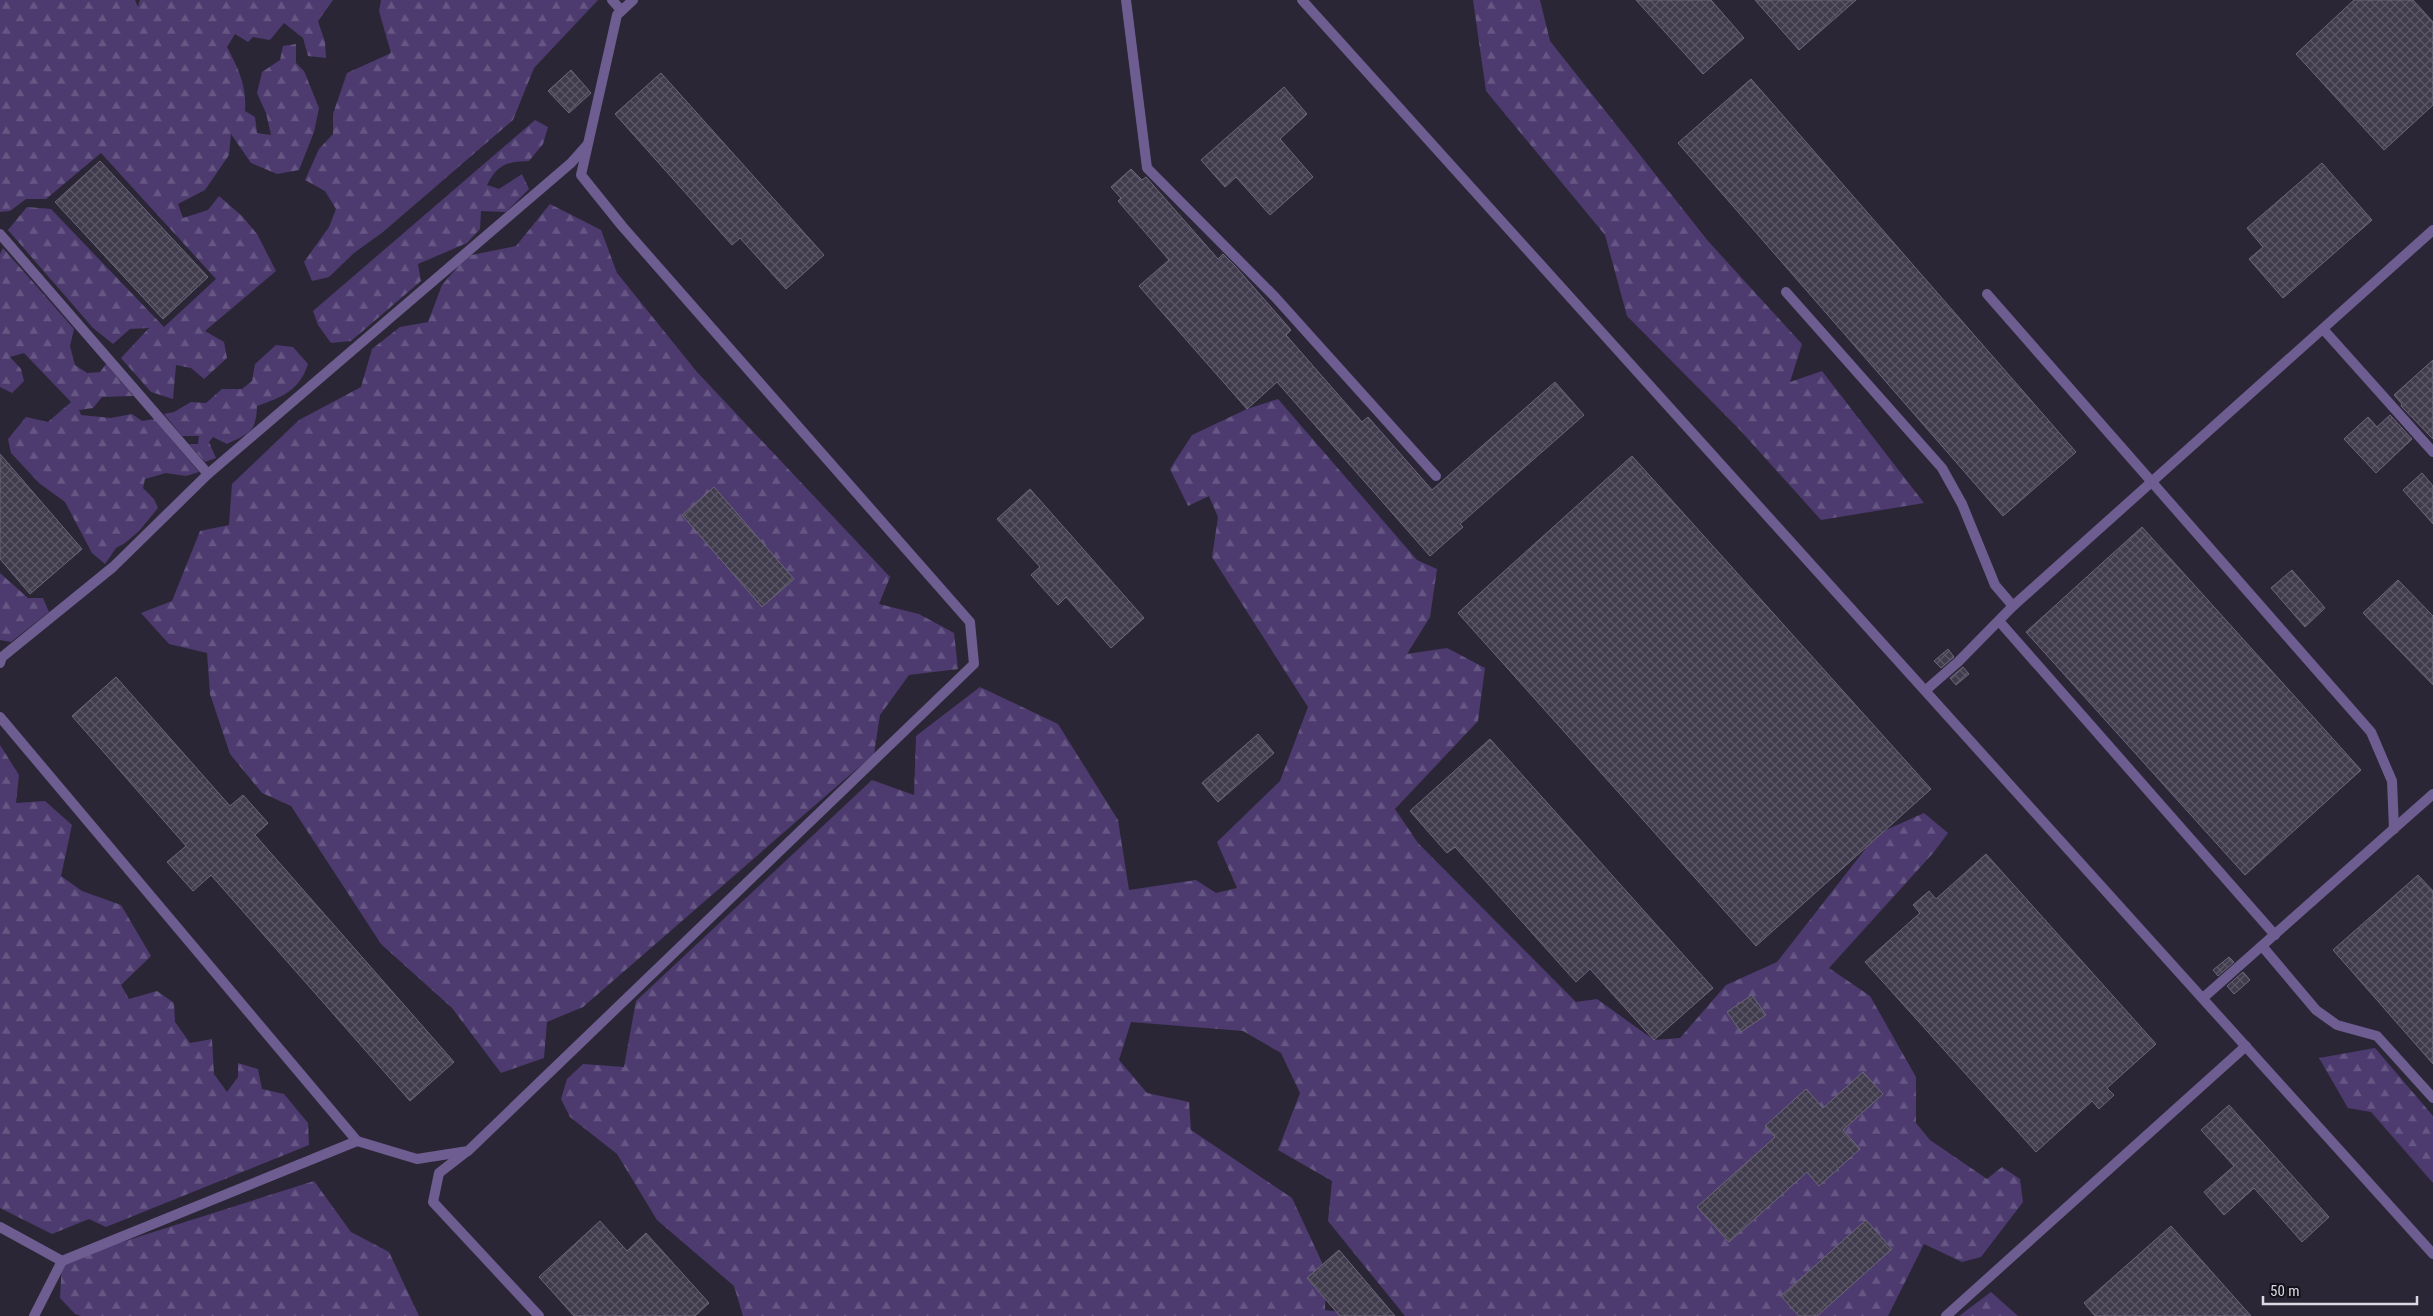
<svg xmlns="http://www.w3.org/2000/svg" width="2433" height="1316" viewBox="0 0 2433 1316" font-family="'Roboto Condensed',sans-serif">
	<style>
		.forest { fill: url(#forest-firs) }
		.building { fill: url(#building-cross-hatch); stroke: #6c6779 }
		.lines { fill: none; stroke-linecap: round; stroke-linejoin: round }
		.service { stroke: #6e5d91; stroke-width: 10 }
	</style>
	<defs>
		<pattern id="forest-firs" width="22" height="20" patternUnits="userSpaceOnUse" patternTransform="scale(1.25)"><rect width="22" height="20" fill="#4d3a6f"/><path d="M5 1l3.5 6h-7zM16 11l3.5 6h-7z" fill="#665683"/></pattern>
		<pattern id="building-cross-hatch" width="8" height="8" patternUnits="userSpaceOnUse" patternTransform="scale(1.25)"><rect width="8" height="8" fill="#413c4d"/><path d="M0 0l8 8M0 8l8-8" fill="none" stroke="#5c5866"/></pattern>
	</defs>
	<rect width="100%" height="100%" fill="#2b2636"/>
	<!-- forest -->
	<g class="forest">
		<path d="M0 0H135L138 7 140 0H333L318 21 325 42 326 58 308 56 303 38 284 23 270 40 253 37 248 42 235 34 227 47C238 68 247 86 245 111L255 117 257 133 271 135 266 113 257 93 262 72 280 60 283 46 296 44V63L304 71 319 108 314 132 299 170 277 174 251 163 231 134 229 155 205 190 178 204 183 218 208 210 219 196 242 216 257 234 276 271 205 331 224 342 227 358 204 379 191 368 176 365 173 399 151 392 121 358 149 328 130 329 113 344 93 328 8 230 27 207 51 209 164 327 216 279 101 153 46 199H26L10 211 0 212Z"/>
		<path d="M381 0H598L534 68 513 120 383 232 354 253 329 277 312 281 304 262 329 227 336 209 325 191 305 180 319 149 333 134V114L347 73 391 53 379 11Z"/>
		<path d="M1473 0H1540L1550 41 1708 241 1802 344 1790 382 1822 371 1924 503 1821 520 1739 429 1627 316 1605 235 1486 91Z"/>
		<path d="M535 120 548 127 543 144 529 161C506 162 498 164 487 185L499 189 522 174 529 189 506 212 481 211 480 229 467 243 418 264 421 281 351 341 331 343 318 325 313 311Z"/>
		<path d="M550 204 601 230 617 273 697 372 890 577 879 604 919 614 954 633 958 669 909 675 880 715 874 754 583 1007 547 1022 544 1058 501 1073 452 1008 381 944 291 806 262 793 230 754 210 694 207 653 169 644 141 613 172 601 200 531 229 525 232 484 299 420 361 387 372 349 400 327 428 322 442 285 467 256 516 246Z"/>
		<path d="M3 248 74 329 70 346 75 365 87 373 100 372 106 364 133 396 102 397 93 408 79 410 81 415 111 418 132 414 142 421 154 419 199 472 186 476 166 473 145 479 143 488 154 499 158 508 139 531 125 543 116 548 105 564 92 553 65 502 39 483 11 453 8 439 26 417 48 422 71 402 24 353 10 357 21 369 24 381 12 393 0 387V254Z"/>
		<path d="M276 345 293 347 308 364C299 391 282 397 257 406 256 432 250 433 227 444L213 437 209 442 216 458 205 462 189 444H198L199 436H182L164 414 174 412 191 402 206 403 222 389H242L252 381 255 364Z"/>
		<path d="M1278 399 1417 560 1437 569 1430 617 1407 654 1447 648 1485 668 1478 721 1395 809 1418 843 1576 1002 1597 999 1654 1040 1680 1038 1726 985 1777 962 1877 834 1924 813 1948 833 1934 852 1829 968 1870 996 1916 1077V1123L1930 1140 1987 1179 2002 1167 2020 1179 2023 1202 1981 1257 1962 1262 1924 1244 1888 1316H1405L1328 1221 1332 1181 1278 1150 1300 1093 1281 1053 1243 1031 1131 1022 1119 1060 1147 1093 1189 1102 1191 1130 1292 1198 1326 1271 1325 1310 1367 1316H743L734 1286 657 1220 617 1154 570 1117 561 1099 567 1079 583 1064 624 1067 636 1001 872 780 914 795 916 736 980 687 1058 724 1118 820 1129 890 1196 880 1216 893 1237 888 1217 842 1280 781 1308 707 1212 557 1218 517 1209 496 1188 506 1170 469 1192 435 1247 409Z"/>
		<path d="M0 573 28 598H43L49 612 11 642 0 640Z"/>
		<path d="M0 745 19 775 16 803 45 801 72 825 61 876 82 891 121 905 151 956 121 985 129 999 157 991 174 1003 175 1022 190 1043 212 1039 214 1074 227 1092 238 1077V1063L258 1069 262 1089 284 1094 308 1123 309 1145 106 1227 89 1219 52 1234 0 1208Z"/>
		<path d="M2375 1048 2433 1116V1183L2371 1112 2348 1108 2319 1058Z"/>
		<path d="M314 1181 351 1232 389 1252 419 1316H81L75 1314 60 1298 62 1261Z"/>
		<path d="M1991 1292 2018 1316H1959Z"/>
	</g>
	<!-- building -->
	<g class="building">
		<path d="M1636 0H1711L1744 38 1703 74Z"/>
		<path d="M1755 0H1856L1799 50Z"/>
		<path d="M2354 0H2413L2433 22V105L2384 150 2296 54Z"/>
		<path d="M571 70 591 93 569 113 548 91Z"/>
		<path d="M661 73 824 255 786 289 740 238 732 245 615 114Z"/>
		<path d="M1751 79 2076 452 2003 516 1678 143Z"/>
		<path d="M1284 87 1307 114 1280 139 1313 177 1270 215 1236 177 1225 187 1201 160Z"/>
		<path d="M100 161 208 277 163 319 55 202Z"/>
		<path d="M2322 163 2372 220 2283 298 2249 259 2263 247 2247 228Z"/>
		<path d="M1131 169 1142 180 1146 177 1218 259 1223 254 1235 266 1291 330 1286 335 1362 422 1368 417 1432 490 1555 382 1584 415 1460 524 1463 527 1430 556 1277 382 1247 409 1139 286 1169 260 1118 201 1121 198 1111 187Z"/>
		<path d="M2433 360V439L2401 406 2402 404 2394 395Z"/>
		<path d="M2390 415 2412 439 2376 473 2344 439 2368 417 2377 427Z"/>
		<path d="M0 454 82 549 30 594 0 559Z"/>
		<path d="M1632 456 1931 789 1756 946 1458 613Z"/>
		<path d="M2422 473 2433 486V524L2403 490Z"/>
		<path d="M714 487 794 579 762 607 682 515Z"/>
		<path d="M1030 489 1144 618 1111 648 1066 597 1058 605 1031 575 1040 567 997 519Z"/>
		<path d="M2142 527 2361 770 2245 875 2026 632Z"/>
		<path d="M2292 570 2325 608 2305 627 2271 588Z"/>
		<path d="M2398 580 2433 616V685L2363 613Z"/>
		<path d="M1948 649 1954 657 1941 668 1934 661Z"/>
		<path d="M1963 667 1969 674 1956 685 1950 678Z"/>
		<path d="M116 677 230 806 243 795 268 823 255 835 454 1062 410 1101 211 875 193 891 167 862 186 846 72 716Z"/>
		<path d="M1258 734 1274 753 1218 802 1202 783Z"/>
		<path d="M1490 739 1713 988 1654 1040 1590 969 1576 982 1455 847 1447 853 1410 811Z"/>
		<path d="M1986 854 2156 1044 2107 1088 2114 1095 2099 1109 2092 1101 2036 1152 1865 962 1920 913 1913 905 1929 891 1936 899Z"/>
		<path d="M2418 875 2433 891V1064L2333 950Z"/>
		<path d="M2229 957 2234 962 2218 976 2213 970Z"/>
		<path d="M2243 972 2250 980 2234 994 2227 986Z"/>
		<path d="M1752 995 1766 1015 1741 1032 1727 1012Z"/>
		<path d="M1863 1072 1883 1094 1843 1130 1860 1149 1819 1186 1807 1172 1729 1242 1697 1207 1775 1137 1765 1126 1806 1089 1823 1108Z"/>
		<path d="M2229 1105 2329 1217 2302 1242 2254 1188 2224 1215 2204 1192 2234 1166 2201 1130Z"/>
		<path d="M1866 1220 1892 1249 1817 1316H1799L1781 1296Z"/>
		<path d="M600 1221 627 1251 646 1233 709 1303 695 1316H574L539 1277Z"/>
		<path d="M2171 1226 2251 1316H2095L2084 1303Z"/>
		<path d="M1339 1250 1395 1316H1340L1307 1278Z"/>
	</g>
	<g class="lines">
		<!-- service -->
		<g class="service">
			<path d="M612 0 621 10"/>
			<path d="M1126 0 1147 168 1275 297 1436 476"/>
			<path d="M1302 0 2433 1254"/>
			<path d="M0 234 208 474 571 163 587 145"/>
			<path d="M1786 292 1942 468 1962 504 1995 585 2013 606"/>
			<path d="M1987 294 2371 732 2392 781 2394 829"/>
			<path d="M2323 329 2433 452"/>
			<path d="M1999 621 2275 935"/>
			<path d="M0 663 2 657 113 567 208 474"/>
			<path d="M1926 690 1958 662 2013 606 2433 230"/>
			<path d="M0 717 357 1141 417 1159 468 1151 974 664 970 622 622 226 581 175 617 15 633 0"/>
			<path d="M2262 946 2316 1010 2337 1025 2377 1036 2433 1098"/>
			<path d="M2203 998 2433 794"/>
			<path d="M466 1152 439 1173 433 1202 539 1316"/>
			<path d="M0 1227 62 1261"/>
			<path d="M34 1316 62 1261 357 1141"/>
			<path d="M1946 1316 2246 1046"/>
		</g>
	</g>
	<!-- scale -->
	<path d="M2263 1296v8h154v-8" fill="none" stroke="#dcd9e4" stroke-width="2.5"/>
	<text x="2270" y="1296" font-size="15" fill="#dcd9e4" stroke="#121018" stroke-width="4" paint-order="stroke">50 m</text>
</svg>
